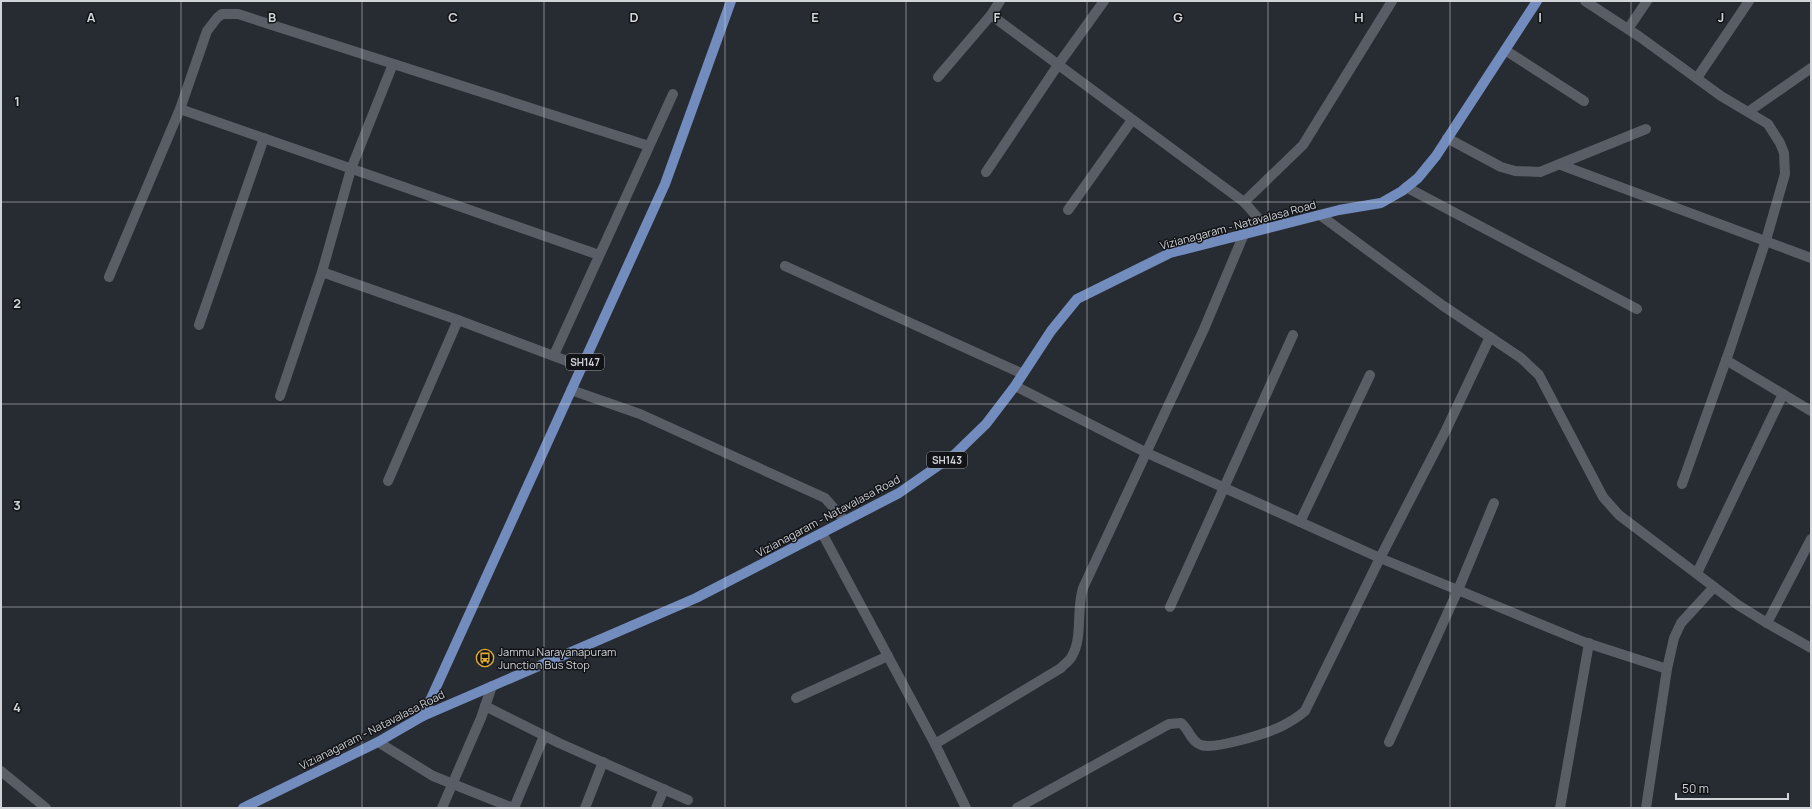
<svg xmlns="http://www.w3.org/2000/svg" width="1812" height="809" viewBox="0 0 1812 809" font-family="Manrope,sans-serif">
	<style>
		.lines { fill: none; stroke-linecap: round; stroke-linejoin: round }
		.minor { stroke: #595d65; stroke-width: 10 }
		.major { stroke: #738cbe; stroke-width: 10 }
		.grid { fill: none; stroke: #d1d4d8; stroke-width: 1; stroke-opacity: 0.55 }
		.labels { text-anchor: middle; stroke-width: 3; stroke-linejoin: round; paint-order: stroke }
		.shield { fill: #111316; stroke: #979a9e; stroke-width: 1 }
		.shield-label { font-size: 10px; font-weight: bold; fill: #d1d4d8 }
		.street-label { font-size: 11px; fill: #d1d4d8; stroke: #111316 }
		.poi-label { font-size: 11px; fill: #d1d4d8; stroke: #111316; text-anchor: start }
		.grid-label { font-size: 13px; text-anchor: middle; font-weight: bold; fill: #d1d4d8; stroke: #111316; stroke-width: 3; stroke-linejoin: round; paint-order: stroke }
	</style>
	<rect width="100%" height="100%" fill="#272b32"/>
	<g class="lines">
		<!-- minor -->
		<g class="minor">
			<path d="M1585 1 1640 37 1721 96 1768 124 1780 143 1784 153 1785 174 1766 240 1730 349 1682 484"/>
			<path d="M991 15 1244 202 1267 228"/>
			<path d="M1628 29 1647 1"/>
			<path d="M1505 50 1584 101"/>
			<path d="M938 77 991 15 1000 1"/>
			<path d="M1697 78 1749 1"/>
			<path d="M180 109 599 255"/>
			<path d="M1748 112 1811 68"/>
			<path d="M1447 138 1501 167 1515 171 1540 172 1646 129"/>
			<path d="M1561 165 1811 258"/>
			<path d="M986 172 1058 65 1104 1"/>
			<path d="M1406 187 1637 309"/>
			<path d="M1244 202 1303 145 1392 1"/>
			<path d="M1068 210 1132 120"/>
			<path d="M1320 215 1442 305 1521 358 1539 375 1603 497 1619 515 1738 605 1767 623 1811 648"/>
			<path d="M785 266 1023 374"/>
			<path d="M322 272 458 320 583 367"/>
			<path d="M109 277 180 109 207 31 217 18 222 14H238L649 146"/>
			<path d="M199 325 264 138"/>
			<path d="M554 355 673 94"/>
			<path d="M1726 360 1811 411"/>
			<path d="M1015 386 1147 453 1380 558 1584 642 1667 669"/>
			<path d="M571 390 640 414 825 498 845 521"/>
			<path d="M280 396 322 272 351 169 393 64"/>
			<path d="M388 481 458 320"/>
			<path d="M1300 522 1370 375"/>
			<path d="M822 533 935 744 966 808"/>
			<path d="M1697 573 1783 394"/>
			<path d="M1170 607 1293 335"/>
			<path d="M1767 623 1811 539"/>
			<path d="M796 698 888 656"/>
			<path d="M485 706 559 743 688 800"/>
			<path d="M378 742 433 776 513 808"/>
			<path d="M1389 742 1458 590 1494 503"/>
			<path d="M935 744 1061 668C1064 664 1070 661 1072 656 1083 638 1076 609 1083 588L1204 329 1244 234"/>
			<path d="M1 771 46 808"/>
			<path d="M442 808 481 718 492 686"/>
			<path d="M514 808 544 736"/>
			<path d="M585 808 603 762"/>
			<path d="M656 808 664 789"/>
			<path d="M1017 808 1169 724 1181 723C1189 729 1191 742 1201 745 1214 750 1268 733 1282 726 1290 722 1298 717 1305 711L1380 558 1446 430 1490 337"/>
			<path d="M1560 808 1589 643"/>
			<path d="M1646 808 1667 669 1674 638 1681 623 1714 587"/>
		</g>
		<!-- major -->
		<g class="major">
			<path d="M423 716 665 184 731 1"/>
			<path d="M243 808 378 742 423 716 696 598 899 493 955 454 986 424 1015 386 1051 331 1077 299 1170 253 1339 210 1381 203 1402 191 1418 178 1436 156 1537 1"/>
		</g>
	</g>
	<!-- grid -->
	<path class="grid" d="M181 1V808M362 1V808M544 1V808M725 1V808M906 1V808M1087 1V808M1268 1V808M1450 1V808M1631 1V808M1 202H1811M1 404H1811M1 607H1811"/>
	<!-- icons -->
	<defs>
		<symbol id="bus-ring" viewBox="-11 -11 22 22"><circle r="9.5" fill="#111316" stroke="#e3ae35" stroke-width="1.5"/><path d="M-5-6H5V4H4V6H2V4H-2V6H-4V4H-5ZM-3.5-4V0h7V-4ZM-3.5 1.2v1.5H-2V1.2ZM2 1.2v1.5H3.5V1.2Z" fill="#e3ae35"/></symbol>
	</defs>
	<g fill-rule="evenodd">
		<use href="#bus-ring" x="475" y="648" width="20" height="20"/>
	</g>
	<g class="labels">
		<!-- shield labels -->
		<g class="shield">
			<rect x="566" y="354" width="38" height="16" rx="3"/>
			<rect x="927" y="452" width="40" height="16" rx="3"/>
		</g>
		<g class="shield-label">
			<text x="585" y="366">SH147</text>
			<text x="947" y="464">SH143</text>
		</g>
		<!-- street labels -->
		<g class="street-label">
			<text transform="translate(1238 225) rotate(-15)" y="4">Vizianagaram - Natavalasa Road</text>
			<text transform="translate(828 516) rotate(-28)" y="4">Vizianagaram - Natavalasa Road</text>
			<text transform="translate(372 730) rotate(-27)" y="4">Vizianagaram - Natavalasa Road</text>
		</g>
		<!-- poi labels -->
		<g class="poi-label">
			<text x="498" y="656">Jammu Narayanapuram<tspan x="498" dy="13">Junction Bus Stop</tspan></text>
		</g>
	</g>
	<g class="grid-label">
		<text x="91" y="22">A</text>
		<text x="272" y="22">B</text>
		<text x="453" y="22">C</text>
		<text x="634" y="22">D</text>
		<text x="815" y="22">E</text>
		<text x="997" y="22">F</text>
		<text x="1178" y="22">G</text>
		<text x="1359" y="22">H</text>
		<text x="1540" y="22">I</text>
		<text x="1721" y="22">J</text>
		<text x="17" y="106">1</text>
		<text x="17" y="308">2</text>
		<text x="17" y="510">3</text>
		<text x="17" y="712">4</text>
	</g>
	<!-- border -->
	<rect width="1812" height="809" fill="none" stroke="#d1d4d8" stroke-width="4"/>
	<!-- scale -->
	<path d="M1676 793v6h112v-6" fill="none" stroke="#d1d4d8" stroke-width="2"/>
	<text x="1682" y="793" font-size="12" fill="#d1d4d8" stroke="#111316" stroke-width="3" paint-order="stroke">50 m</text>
</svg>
